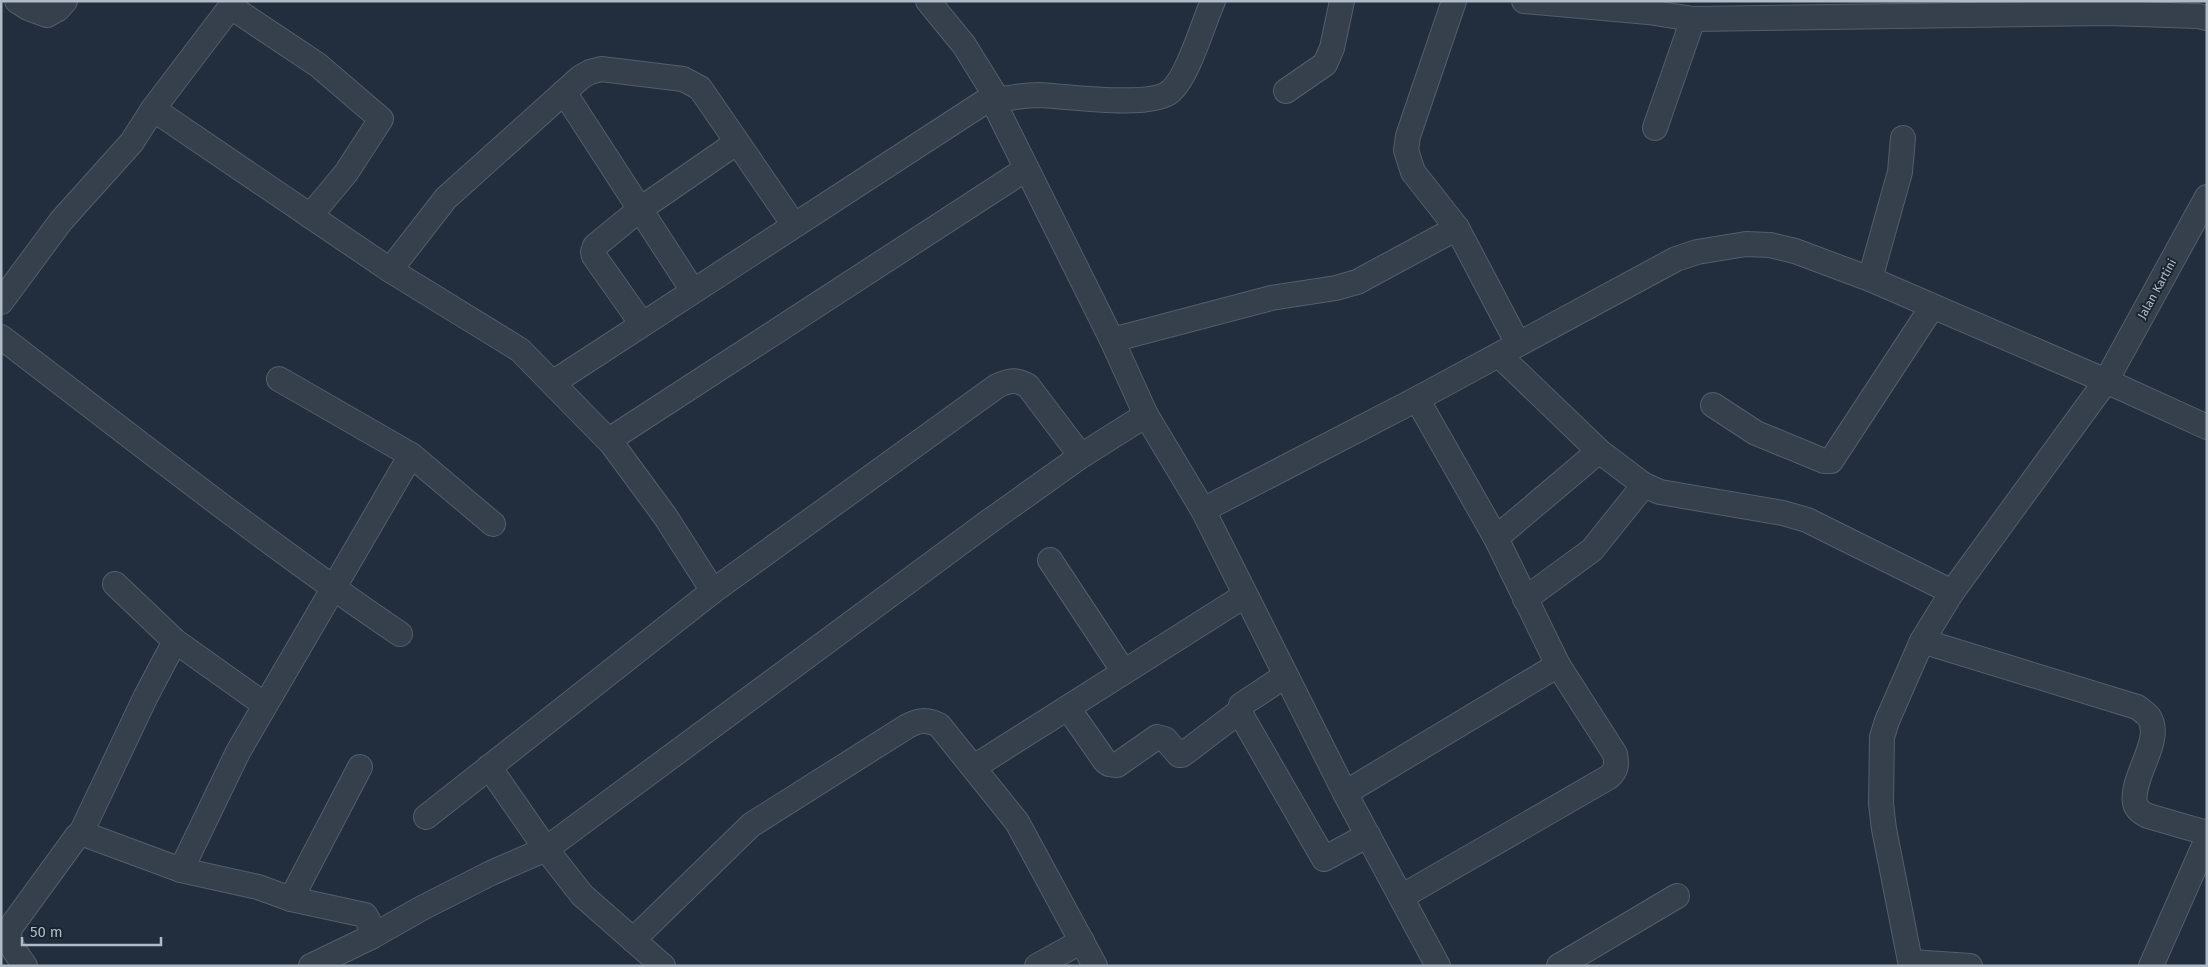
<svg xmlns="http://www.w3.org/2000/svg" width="2208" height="967" viewBox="0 0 2208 967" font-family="'Fira Sans',sans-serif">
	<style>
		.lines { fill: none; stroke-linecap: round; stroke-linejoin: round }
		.minor-casing { stroke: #545e6b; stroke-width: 26 }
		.minor { stroke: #36404d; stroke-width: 24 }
		.labels { text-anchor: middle; stroke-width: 4; stroke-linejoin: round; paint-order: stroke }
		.street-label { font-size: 12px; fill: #b1bbc8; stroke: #1b2532 }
	</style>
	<rect width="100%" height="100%" fill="#222e3d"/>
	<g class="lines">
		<defs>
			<g id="minor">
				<path d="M17 1 28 8 47 15 58 9 65 1"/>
				<path d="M928 1 964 45 995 95 993 101 1112 340 1146 415 1203 510 1345 793 1438 966"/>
				<path d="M1454 1 1408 136 1406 150 1413 172 1457 228 1518 344"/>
				<path d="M1524 1 1648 12 1693 19 2108 13 2198 16 2207 18"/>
				<path d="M231 7 318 65 381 119 346 173 310 216"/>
				<path d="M1286 91 1325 64 1332 48 1342 1"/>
				<path d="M564 92 693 291"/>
				<path d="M993 101C1008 98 1023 95 1039 95 1066 96 1152 109 1171 91 1188 76 1203 24 1213 1"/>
				<path d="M153 109 390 270 520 350 612 444 665 516 713 591"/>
				<path d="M1655 128 1693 19"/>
				<path d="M390 270 446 198 581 77 590 72 601 69 683 79 700 88 794 225"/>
				<path d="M1870 279 1900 172 1903 138"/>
				<path d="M1 302 61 221 132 142 153 109 235 1"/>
				<path d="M642 324 594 256 593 252 595 246 639 210 736 143"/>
				<path d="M1 337C133 438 263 541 400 634"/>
				<path d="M1112 340 1271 298 1336 288 1357 282 1457 228"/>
				<path d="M1499 355 1599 451 1644 485 1660 492 1783 513 1807 520 1952 592"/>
				<path d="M279 379 411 455 493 524"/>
				<path d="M554 382 995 95"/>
				<path d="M1713 405 1756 433 1824 461H1831L1932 307"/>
				<path d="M609 440 1026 169"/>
				<path d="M1203 510 1417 399 1676 259 1697 252 1746 244 1770 245 1795 251 1870 279 2106 381 2207 427"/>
				<path d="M1496 538 1599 451"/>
				<path d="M1050 560 1124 672"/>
				<path d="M115 584 175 641"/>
				<path d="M1525 599 1592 550 1644 485"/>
				<path d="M1922 641 2137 707C2141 710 2146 713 2149 717 2164 740 2130 778 2135 803 2136 809 2142 813 2148 816L2207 833"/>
				<path d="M1285 676 1241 705 1240 711 1244 720 1324 859 1368 835"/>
				<path d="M1068 708 1105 761 1109 764 1117 765 1157 737 1165 739 1179 755H1182L1240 711"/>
				<path d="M489 767 546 849 582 895 663 966"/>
				<path d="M974 767 1244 596"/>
				<path d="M1345 793 1558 665"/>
				<path d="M426 817 713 591 997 386C1010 380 1016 379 1028 386L1081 456"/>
				<path d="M81 833 146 696 175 641 265 705"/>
				<path d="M181 870 238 752 411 455"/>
				<path d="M1401 897 1609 777C1617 770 1617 764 1615 754L1558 665 1496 538 1417 399"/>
				<path d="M291 899 360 767"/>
				<path d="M633 940 751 825 906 727C918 720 926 719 939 725L1017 822 1095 966"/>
				<path d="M1911 962 1970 966"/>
				<path d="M25 966C17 954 6 943 10 928L77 836 81 833 181 870 258 887 291 899 365 915 369 922 371 937"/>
				<path d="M311 966 371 937 422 908 491 873 546 849 987 523 1081 456 1146 415"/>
				<path d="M1037 966 1082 941"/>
				<path d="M1559 966 1677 896"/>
				<path d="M1911 966 1884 829 1881 804 1882 737 1887 721 1922 641 1952 592 2106 381 2207 197"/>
				<path d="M2151 966 2207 839"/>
			</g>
		</defs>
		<!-- minor casing -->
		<use href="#minor" class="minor-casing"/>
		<!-- minor -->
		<use href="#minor" class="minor"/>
	</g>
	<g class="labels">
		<!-- street labels -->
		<g class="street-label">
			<text transform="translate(2157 289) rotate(-61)" y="4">Jalan Kartini</text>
		</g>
	</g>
	<!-- border -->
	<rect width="2208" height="967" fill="none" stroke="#b1bbc8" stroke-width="5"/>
	<!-- scale -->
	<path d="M22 937v8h139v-8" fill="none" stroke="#b1bbc8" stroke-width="2.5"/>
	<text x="30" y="937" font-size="15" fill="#b1bbc8" stroke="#1b2532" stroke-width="4" paint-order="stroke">50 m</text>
</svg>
